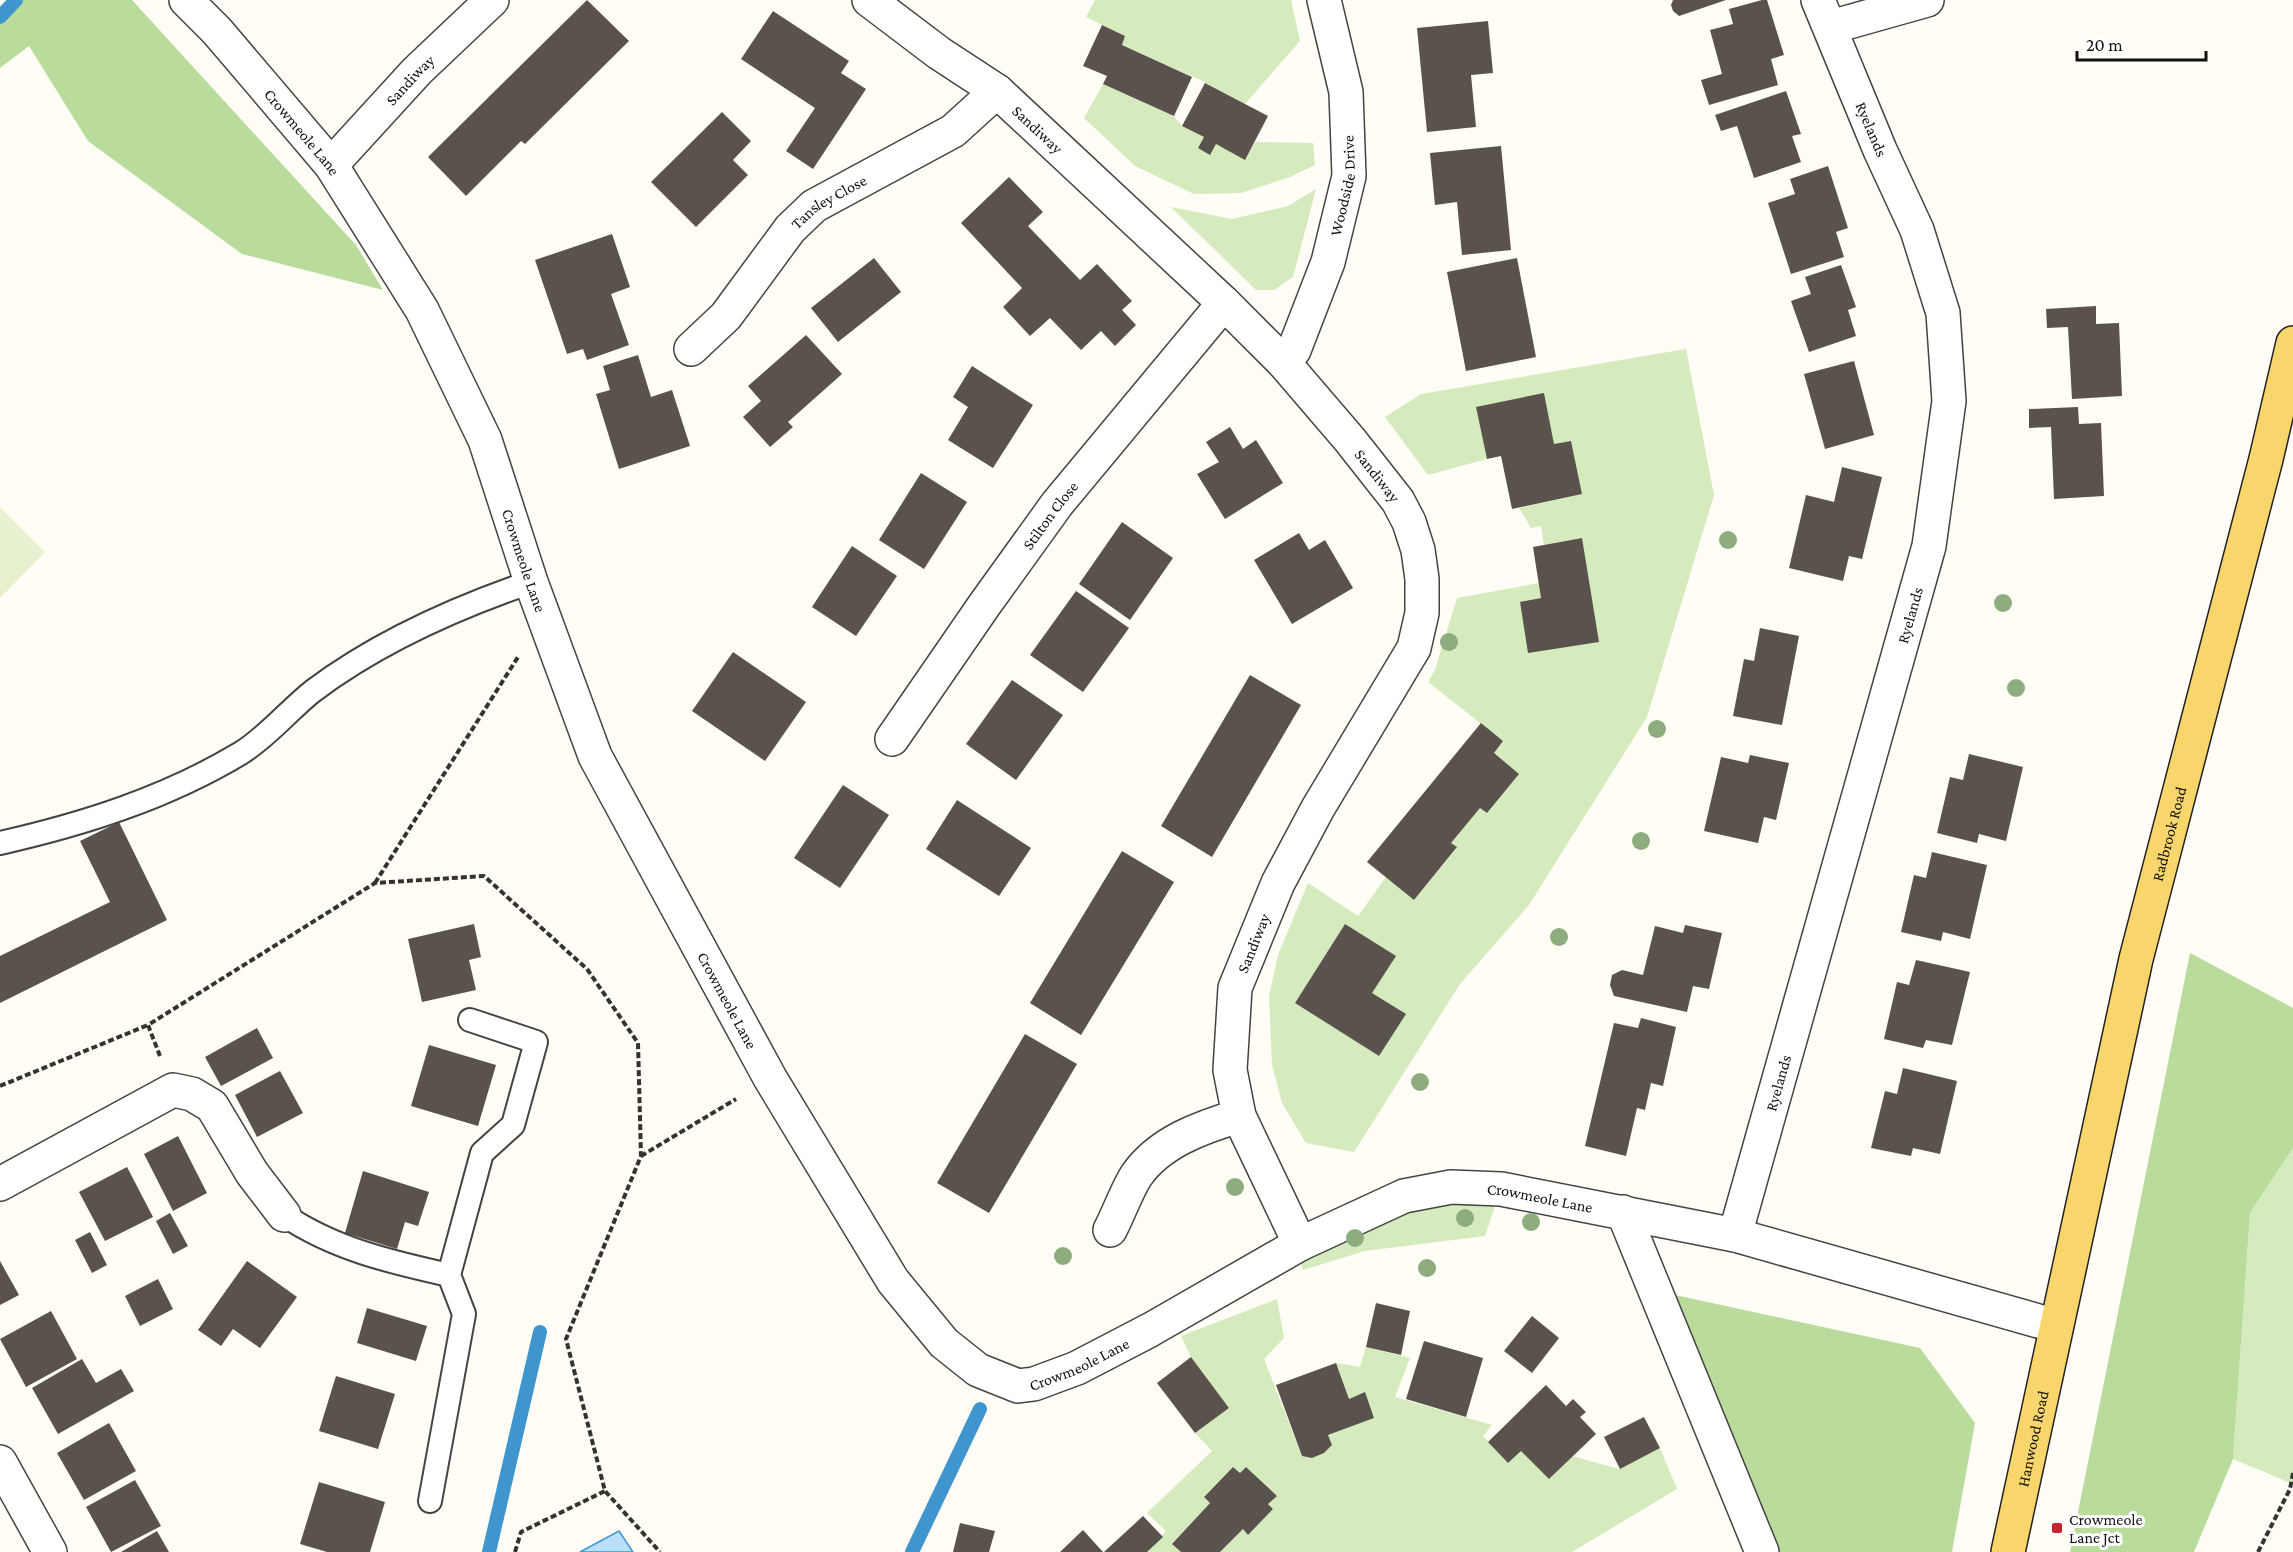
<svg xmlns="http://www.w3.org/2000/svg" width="2293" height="1552" viewBox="0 0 2293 1552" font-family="'Crimson Pro',serif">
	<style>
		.green { fill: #d5ebbd; fill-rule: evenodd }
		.forest { fill: #b9dc9c }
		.pitch { fill: #e6f2cf }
		.water { fill: #b9e0f7; stroke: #3f96cf; stroke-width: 1.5 }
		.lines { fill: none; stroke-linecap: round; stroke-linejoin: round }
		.stream { stroke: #3f96cf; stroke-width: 14 }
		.building { fill: #5a524d }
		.lane-casing { stroke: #444; stroke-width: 26 }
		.street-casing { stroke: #444; stroke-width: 36 }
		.primary-casing { stroke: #222; stroke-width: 36 }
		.path { stroke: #333; stroke-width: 4; stroke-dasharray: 6 3; stroke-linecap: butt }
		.lane { stroke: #fff; stroke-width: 22 }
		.street { stroke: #fff; stroke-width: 33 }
		.primary { stroke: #f9d66b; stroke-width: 33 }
		.tree { fill: #8dad7f }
		.poi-dot { fill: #c4262e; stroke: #fff; stroke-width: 2 }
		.labels { text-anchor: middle; stroke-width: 6; stroke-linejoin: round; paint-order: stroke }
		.street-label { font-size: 16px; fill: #111; stroke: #fff }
		.poi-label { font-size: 16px; fill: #111; stroke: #fff; text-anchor: start }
	</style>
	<rect width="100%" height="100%" fill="#fffdf5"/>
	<!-- green -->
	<g class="green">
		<path d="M1095 0H1291L1300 41 1245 104 1200 80 1122 45 1125 36 1086 17Z"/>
		<path d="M1103 84 1174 116 1182 126 1204 137 1198 148 1210 154 1216 144 1245 159 1255 142 1313 143 1315 165 1290 177 1241 193 1194 194 1135 166 1084 118Z"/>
		<path d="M1316 189 1293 277 1274 290H1256L1171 207 1232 219 1288 206Z"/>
		<path d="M1686 349 1714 495 1647 717 1529 905 1460 984 1354 1152 1306 1143 1282 1103 1272 1065 1269 996 1278 955 1308 883 1358 916 1386 877 1414 900 1457 848 1451 843 1480 808 1487 813 1494 753 1503 741 1428 682 1435 670 1457 598 1539 583 1541 598 1520 603 1529 653 1582 538 1544 545 1541 526 1531 528 1519 508 1582 494 1571 441 1554 444 1544 394 1477 407 1487 459 1428 475 1385 417 1421 394ZM1345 924 1372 993 1405 1014 1379 1056 1295 1003Z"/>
		<path d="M2293 1148V1484L2233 1459 2250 1213Z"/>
		<path d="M1493 1196 1495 1206 1485 1236 1365 1251 1303 1270 1298 1256 1407 1208Z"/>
		<path d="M1277 1299 1284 1338 1264 1359 1302 1456C1315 1458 1323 1455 1332 1445L1328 1435 1374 1418 1365 1393 1349 1399 1336 1363 1360 1367 1366 1347 1410 1358 1395 1397 1492 1425 1483 1436 1508 1463 1521 1451 1572 1456 1619 1469 1660 1448 1677 1489 1572 1552H1220L1243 1529 1248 1534 1273 1509 1268 1504 1276 1496 1246 1467 1240 1473 1233 1467 1204 1496 1210 1503 1172 1544 1181 1552H1147L1166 1531 1147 1513 1212 1451 1195 1433 1229 1408 1191 1357 1181 1336Z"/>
	</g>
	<!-- forest -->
	<g class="forest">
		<path d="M16 0H132L356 245 383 290 242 254 88 141 29 46 0 68V17Z"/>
		<path d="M2190 953 2293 1008V1148L2250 1213 2233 1459 2194 1552H2070Z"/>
		<path d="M1675 1295 1920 1348 1975 1423 1952 1552H1778Z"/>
	</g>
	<!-- pitch -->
	<path class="pitch" d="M0 507 45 552 0 598Z"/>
	<!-- water -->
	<path class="water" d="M619 1531 633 1552H580Z"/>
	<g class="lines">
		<!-- stream -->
		<g class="stream">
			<path d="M0 17 16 0"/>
			<path d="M489 1552 540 1332"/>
			<path d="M912 1552 980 1409"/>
		</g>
	</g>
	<!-- building -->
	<g class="building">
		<path d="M587 0 629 41 525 144 521 141 466 196 428 157Z"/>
		<path d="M1673 0H1726L1679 16 1673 11 1671 5Z"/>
		<path d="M1762 0H1767L1784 55 1771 59 1778 85 1709 105 1701 80 1722 74 1710 30 1733 24 1729 9Z"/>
		<path d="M773 11 849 61 841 73 866 89 813 169 786 151 815 108 741 59Z"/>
		<path d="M1488 21 1493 73 1471 75 1476 127 1427 132 1417 28Z"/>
		<path d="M1102 25 1125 36 1122 45 1192 77 1174 116 1103 84 1107 76 1083 66Z"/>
		<path d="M1205 83 1268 116 1245 160 1216 144 1210 155 1198 148 1204 137 1182 126Z"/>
		<path d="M1786 91 1801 134 1792 136 1801 162 1754 178 1737 126 1721 131 1715 115Z"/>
		<path d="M722 112 751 141 733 160 748 175 696 227 651 182Z"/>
		<path d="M1501 146 1511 250 1462 255 1457 202 1435 205 1430 153Z"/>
		<path d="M1828 166 1848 228 1836 232 1844 257 1791 274 1768 203 1795 194 1790 179Z"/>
		<path d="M1009 177 1043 212 1028 226 1080 280 1097 264 1132 301 1122 310 1136 325 1115 346 1101 331 1081 350 1050 318 1030 336 1003 307 1022 288 961 223Z"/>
		<path d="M612 234 630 287 611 294 629 345 587 360 583 349 567 354 535 260Z"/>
		<path d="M874 258 901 292 838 342 811 308Z"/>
		<path d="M1517 258 1536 357 1466 371 1447 272Z"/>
		<path d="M1841 265 1856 307 1848 310 1856 336 1809 352 1791 301 1811 294 1805 277Z"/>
		<path d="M2096 306V324L2119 323 2122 396 2072 399 2068 327 2047 328 2046 309Z"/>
		<path d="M806 335 842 374 788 422 793 427 770 447 743 417 761 401 748 386Z"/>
		<path d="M638 355 651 397 672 390 690 446 619 469 596 394 610 390 603 366Z"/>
		<path d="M1854 361 1874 435 1825 449 1804 374Z"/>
		<path d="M972 366 1033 405 993 468 948 440 968 407 953 397Z"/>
		<path d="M1544 393 1554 444 1571 441 1582 494 1512 509 1501 456 1487 459 1476 407Z"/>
		<path d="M2078 407 2079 424 2101 423 2104 496 2054 499 2051 427 2029 428V409Z"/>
		<path d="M1230 427 1243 449 1256 440 1283 483 1225 519 1197 474 1219 462 1206 442Z"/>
		<path d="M1842 467 1882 477 1862 559 1849 556 1843 581 1789 568 1806 495 1834 502Z"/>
		<path d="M921 473 967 502 924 569 879 540Z"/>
		<path d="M1122 522 1173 558 1130 620 1079 584Z"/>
		<path d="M1299 533 1309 550 1325 540 1353 588 1292 624 1254 560Z"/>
		<path d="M1582 538 1599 642 1528 653 1520 602 1541 598 1533 547Z"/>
		<path d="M852 546 897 576 856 636 812 607Z"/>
		<path d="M1076 591 1129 628 1083 692 1030 655Z"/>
		<path d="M1760 628 1799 636 1782 725 1733 716 1744 659 1754 661Z"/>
		<path d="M733 652 806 702 765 761 692 711Z"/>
		<path d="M1250 675 1301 705 1212 857 1161 826Z"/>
		<path d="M1012 680 1063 715 1016 780 966 744Z"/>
		<path d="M1481 723 1503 741 1494 753 1519 774 1487 813 1480 808 1451 843 1457 847 1414 900 1367 862Z"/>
		<path d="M1969 754 2023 767 2006 841 1979 834 1977 843 1937 833 1950 777 1963 780Z"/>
		<path d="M1750 755 1789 763 1776 820 1764 817 1758 843 1704 831 1721 757 1748 763Z"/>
		<path d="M843 785 889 815 840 888 794 858Z"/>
		<path d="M957 800 1031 848 999 896 926 849Z"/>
		<path d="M119 822 167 920 0 1003V956L110 902 80 841Z"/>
		<path d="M1122 851 1174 882 1081 1035 1030 1003Z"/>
		<path d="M1932 852 1987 865 1970 939 1943 932 1941 941 1901 932 1914 875 1926 878Z"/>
		<path d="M474 924 481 957 469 960 476 990 422 1002 408 939Z"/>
		<path d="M1345 924 1396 956 1372 993 1406 1014 1379 1056 1295 1003Z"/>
		<path d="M1685 925 1722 933 1709 989 1693 986 1687 1012 1614 996 1610 985 1612 975 1622 970 1643 975 1655 926 1683 933Z"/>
		<path d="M1916 960 1970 972 1952 1045 1926 1040 1923 1048 1884 1039 1897 982 1909 985Z"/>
		<path d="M1641 1018 1676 1027 1663 1086 1651 1083 1645 1110 1637 1108 1626 1156 1585 1146 1614 1023 1638 1028Z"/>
		<path d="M257 1028 273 1058 221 1086 205 1057Z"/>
		<path d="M1025 1034 1077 1064 989 1213 937 1183Z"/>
		<path d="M429 1045 496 1065 478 1126 411 1106Z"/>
		<path d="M1903 1068 1957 1081 1940 1154 1913 1148 1911 1156 1871 1148 1885 1091 1897 1094Z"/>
		<path d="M280 1071 303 1113 257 1137 235 1095Z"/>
		<path d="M178 1136 207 1193 173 1211 144 1154Z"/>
		<path d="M127 1167 153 1217 105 1241 79 1192Z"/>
		<path d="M363 1171 429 1192 418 1226 405 1222 397 1249 345 1233Z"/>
		<path d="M170 1213 188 1246 173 1254 156 1221Z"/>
		<path d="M90 1232 107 1265 92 1273 75 1240Z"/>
		<path d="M0 1261 19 1295 0 1305Z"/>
		<path d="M247 1261 297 1297 260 1348 233 1329 221 1346 198 1330Z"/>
		<path d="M158 1279 173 1309 140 1326 125 1296Z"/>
		<path d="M1376 1303 1410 1311 1401 1355 1366 1347Z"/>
		<path d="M367 1308 427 1326 416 1361 357 1343Z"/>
		<path d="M51 1311 77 1359 26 1387 0 1339Z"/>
		<path d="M1532 1316 1559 1338 1532 1373 1504 1351Z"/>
		<path d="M1424 1341 1483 1358 1466 1417 1406 1399Z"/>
		<path d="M1191 1357 1229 1408 1195 1433 1157 1383Z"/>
		<path d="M82 1359 96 1383 121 1369 134 1391 58 1434 32 1388Z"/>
		<path d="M1336 1363 1349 1399 1365 1392 1374 1418 1328 1435 1332 1445 1324 1453 1312 1458 1302 1456 1276 1385Z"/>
		<path d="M336 1376 395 1394 378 1449 319 1431Z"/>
		<path d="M1546 1385 1566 1406 1573 1399 1586 1412 1580 1417 1596 1434 1549 1479 1521 1451 1508 1463 1488 1442Z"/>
		<path d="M1644 1417 1660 1448 1620 1469 1604 1437Z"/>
		<path d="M109 1423 136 1471 84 1500 57 1453Z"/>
		<path d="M1233 1467 1240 1473 1246 1467 1277 1496 1268 1504 1273 1509 1248 1535 1243 1529 1220 1552H1181L1172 1544 1210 1503 1204 1497Z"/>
		<path d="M135 1480 161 1526 111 1552 86 1507Z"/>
		<path d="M319 1482 385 1502 370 1552H327L300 1544Z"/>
		<path d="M1143 1516 1163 1537 1147 1552H1104Z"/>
		<path d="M960 1523 995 1531 989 1552H953Z"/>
		<path d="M1083 1530 1103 1552H1060Z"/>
		<path d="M157 1531 169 1552H121Z"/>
	</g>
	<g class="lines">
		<defs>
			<g id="lane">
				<path d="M0 843C84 824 166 798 241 753 267 737 289 710 313 691 378 642 455 608 531 582"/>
				<path d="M284 1215C334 1249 391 1262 449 1275"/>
				<path d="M430 1501 464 1314 449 1275 482 1153 513 1125 536 1042 470 1020"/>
			</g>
			<g id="street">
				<path id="s1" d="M186 0 217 31 331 165 422 310 485 440 531 582 595 756 770 1078 893 1281 944 1343 978 1370 1018 1386 1034 1384 1077 1368 1150 1330 1300 1244 1404 1196 1451 1187 1501 1189 1735 1235 2056 1326"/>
				<path id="s2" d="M869 0 939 53 997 91 1224 303 1284 363 1350 440 1398 501 1409 522 1418 550 1422 579V613L1414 648 1318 808 1278 883 1235 988 1230 1070 1239 1116 1300 1244"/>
				<path d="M1831 27 1927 0"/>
				<path id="s3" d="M331 165 417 71 492 0"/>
				<path id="s4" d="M691 349 726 316 790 229 814 206 953 131 997 91"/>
				<path id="s5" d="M1284 363 1294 350 1328 262 1349 176 1346 92 1324 0"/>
				<path id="s6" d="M892 739 985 604 1057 504 1224 303"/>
				<path d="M0 1184 173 1090 192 1094 212 1106 252 1173 284 1215"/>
				<path d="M1623 1212 1762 1552"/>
				<path d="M1110 1230C1119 1213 1126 1192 1136 1176 1159 1142 1202 1127 1239 1116"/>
				<path id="s7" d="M1735 1235 1929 546 1949 401 1943 313 1917 230 1880 150 1818 0"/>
				<path d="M0 1462 50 1552"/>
			</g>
			<g id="primary">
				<path id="s8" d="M2008 1552 2136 959 2266 459 2293 343"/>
			</g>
		</defs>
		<!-- lane casing -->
		<use href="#lane" class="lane-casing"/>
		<!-- street casing -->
		<use href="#street" class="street-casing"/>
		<!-- primary casing -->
		<use href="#primary" class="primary-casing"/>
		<!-- path -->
		<g class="path">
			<path d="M375 883 518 657"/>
			<path d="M160 1056 148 1025 375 883 484 876 587 969 638 1043 641 1156 566 1339 605 1491 660 1552"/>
			<path d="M0 1086 148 1025"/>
			<path d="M641 1156 736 1099"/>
			<path d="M515 1552 521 1532 605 1491"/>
			<path d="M2258 1552 2290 1489 2293 1473"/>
		</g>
		<!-- lane -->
		<use href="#lane" class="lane"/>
		<!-- street -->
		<use href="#street" class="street"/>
		<!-- primary -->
		<use href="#primary" class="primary"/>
	</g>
	<!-- trees -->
	<g class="tree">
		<circle cx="1728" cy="540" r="9"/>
		<circle cx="2003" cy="603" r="9"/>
		<circle cx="1449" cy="642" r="9"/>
		<circle cx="2016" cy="688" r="9"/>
		<circle cx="1657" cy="729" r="9"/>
		<circle cx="1641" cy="841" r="9"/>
		<circle cx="1559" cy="937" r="9"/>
		<circle cx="1420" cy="1082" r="9"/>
		<circle cx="1235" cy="1187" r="9"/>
		<circle cx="1465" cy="1218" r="9"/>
		<circle cx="1531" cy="1222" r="9"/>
		<circle cx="1355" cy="1238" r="9"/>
		<circle cx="1063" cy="1256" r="9"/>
		<circle cx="1427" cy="1268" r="9"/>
	</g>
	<!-- markers -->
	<rect class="poi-dot" x="2051" y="1522" width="12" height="12" rx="3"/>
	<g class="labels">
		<!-- street labels -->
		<g class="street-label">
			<text dy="6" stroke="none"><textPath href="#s3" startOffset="116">Sandiway</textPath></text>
			<text dy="6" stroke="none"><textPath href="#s2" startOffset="213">Sandiway</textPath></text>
			<text transform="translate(1872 129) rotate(67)" y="6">Ryelands</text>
			<text dy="6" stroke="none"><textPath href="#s1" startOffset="176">Crowmeole Lane</textPath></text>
			<text dy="6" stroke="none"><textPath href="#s5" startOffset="189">Woodside Drive</textPath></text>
			<text dy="6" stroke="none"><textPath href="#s4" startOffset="204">Tansley Close</textPath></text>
			<text dy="6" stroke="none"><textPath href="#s2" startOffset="699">Sandiway</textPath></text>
			<text dy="6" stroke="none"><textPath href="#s6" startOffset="274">Stilton Close</textPath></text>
			<text dy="6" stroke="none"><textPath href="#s1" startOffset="662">Crowmeole Lane</textPath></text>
			<text dy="6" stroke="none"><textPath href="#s7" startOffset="644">Ryelands</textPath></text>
			<text dy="6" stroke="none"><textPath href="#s8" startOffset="736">Radbrook Road</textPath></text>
			<text transform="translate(1253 943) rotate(-68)" y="6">Sandiway</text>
			<text dy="6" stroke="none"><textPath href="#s1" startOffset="1148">Crowmeole Lane</textPath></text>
			<text dy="6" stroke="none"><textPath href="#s7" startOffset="158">Ryelands</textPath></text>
			<text dy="6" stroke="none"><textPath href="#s1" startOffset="2210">Crowmeole Lane</textPath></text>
			<text dy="6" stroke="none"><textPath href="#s1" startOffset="1706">Crowmeole Lane</textPath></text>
			<text dy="6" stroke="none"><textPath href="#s8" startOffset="116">Hanwood Road</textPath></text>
		</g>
		<!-- poi labels -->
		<g class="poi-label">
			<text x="2069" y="1525">Crowmeole<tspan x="2069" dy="18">Lane Jct</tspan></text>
		</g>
	</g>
	<!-- scale -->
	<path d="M2077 51v9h129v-9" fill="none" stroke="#111111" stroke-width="3"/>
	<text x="2086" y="51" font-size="18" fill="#111111" stroke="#ffffff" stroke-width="4.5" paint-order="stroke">20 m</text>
</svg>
